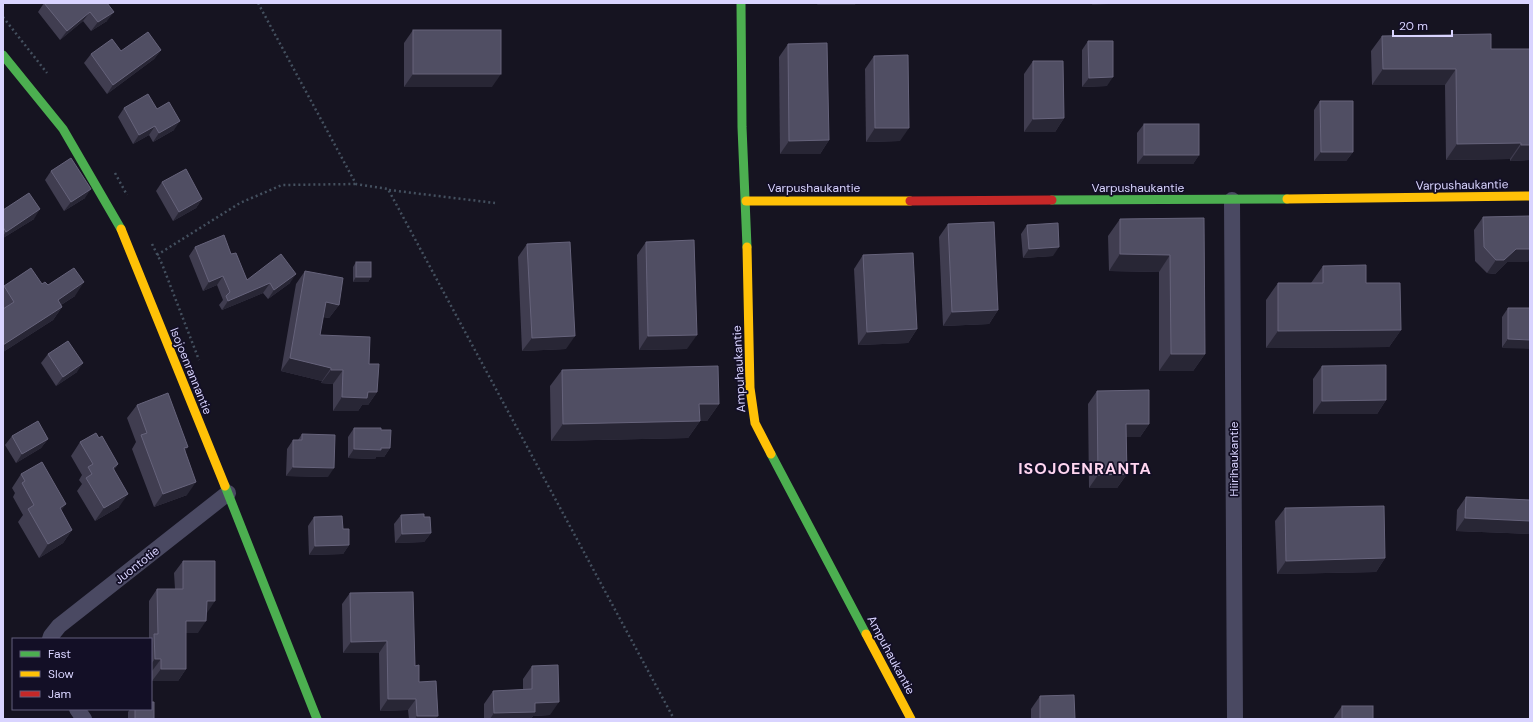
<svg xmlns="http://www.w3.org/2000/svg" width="1533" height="722" viewBox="0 0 1533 722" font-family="'DM Sans',sans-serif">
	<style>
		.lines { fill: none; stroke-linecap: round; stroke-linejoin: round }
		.path { stroke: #44505f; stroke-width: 2.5; stroke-dasharray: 2 3; stroke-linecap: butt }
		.street { stroke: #4a4962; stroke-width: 16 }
		.fast { stroke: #4caf50; stroke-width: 9 }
		.slow { stroke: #ffc107; stroke-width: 9 }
		.jam { stroke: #c62828; stroke-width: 9 }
		.wall { fill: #403d50 }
		.shaded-wall { fill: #282635 }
		.building { fill: #504e63; stroke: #66637b }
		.labels { text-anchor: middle; stroke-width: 3.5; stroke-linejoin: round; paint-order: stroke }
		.street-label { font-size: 12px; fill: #d9d4ff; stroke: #130f26 }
		.district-label { font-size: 16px; font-weight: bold; letter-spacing: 1px; fill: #ffd6f0; stroke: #130f26 }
	</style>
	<rect width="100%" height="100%" fill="#161421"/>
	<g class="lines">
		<!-- path -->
		<g class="path">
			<path d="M258 3 356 184 388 189 674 719"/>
			<path d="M3 17 47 73"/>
			<path d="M115 173 127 195"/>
			<path d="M389 190 495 203"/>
			<path d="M152 244 162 264 199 360"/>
			<path d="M157 255 240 203 282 185 356 184"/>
		</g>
		<!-- street -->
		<g class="street">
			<path d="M1232 200 1235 719"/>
			<path d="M50 639 51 636 59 626 228 493"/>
			<path d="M77 709 84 719"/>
		</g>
		<!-- fast -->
		<g class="fast">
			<path d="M741 3 742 127 747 247"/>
			<path d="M3 55 63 129 121 229"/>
			<path d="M1052 200 1287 199"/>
			<path d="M771 454 866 634"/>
			<path d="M225 486 317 719"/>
		</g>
		<!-- slow -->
		<g class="slow">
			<path d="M1287 199 1530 196"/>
			<path d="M746 201H910"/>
			<path d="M121 229 225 486"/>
			<path d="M747 247 750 388 755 423 771 454"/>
			<path d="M866 634 911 719"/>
		</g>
		<!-- jam -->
		<path class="jam" d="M910 201 1052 200"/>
	</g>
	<!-- wall -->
	<g class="wall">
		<path d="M44 3H107V21L91 31 83 21 60 40 38 12Z"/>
		<path d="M413 30 492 87H404V43Z"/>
		<path d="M1382 36 1491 49 1530 160 1510 161V159L1446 160 1445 85H1372L1371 51Z"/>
		<path d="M1088 41 1107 86 1082 87V50Z"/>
		<path d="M788 44 829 140 820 154H780L779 57Z"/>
		<path d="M161 50 154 59 107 94 84 63 91 54 121 51Z"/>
		<path d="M874 56 900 141 866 142 865 69Z"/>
		<path d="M1033 61 1064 118 1055 132H1024V74Z"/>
		<path d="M1320 101 1353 152 1346 161H1314V110Z"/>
		<path d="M124 108 157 109 174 130 153 142 149 135 133 144 118 117Z"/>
		<path d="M1144 124 1199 155 1193 164H1137V133Z"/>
		<path d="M51 171 85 198 64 211 45 180Z"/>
		<path d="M162 182 202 199 196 208 173 221 156 191Z"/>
		<path d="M3 210 34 219 3 238Z"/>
		<path d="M1483 217 1528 262H1507L1495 274 1487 273 1475 261 1474 230Z"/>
		<path d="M1204 218 1205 354 1193 371H1159V272L1109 271 1108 236 1120 219Z"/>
		<path d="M948 224 998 310 989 324 943 326 939 237Z"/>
		<path d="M1027 225 1053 256 1023 258 1021 234Z"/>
		<path d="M646 242 687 349 639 350 637 255Z"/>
		<path d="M527 244 566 349 522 351 518 257Z"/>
		<path d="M195 247 231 254 247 280 290 283 268 299 263 293 222 310 219 305 223 300 217 285 203 291 189 256Z"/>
		<path d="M863 255 917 329 908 343 858 345 854 269Z"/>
		<path d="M356 262 371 277 368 282H353V267Z"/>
		<path d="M1323 266 1366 283 1401 330 1389 347 1266 348V300L1278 283H1311Z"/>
		<path d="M305 271 339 305 329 318 323 317 320 335 369 364 377 392 368 405H362L358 411H333V384L321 383 322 381 281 371 296 284Z"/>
		<path d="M42 284 48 285 75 296 61 305 62 307 53 320 3 352V288L4 286Z"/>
		<path d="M1508 308H1530L1502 348V317Z"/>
		<path d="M48 354 77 372 56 386 41 363Z"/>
		<path d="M1322 366 1386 400 1377 414H1313V379Z"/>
		<path d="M562 370 719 404 707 421H700L688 438 551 441 550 386Z"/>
		<path d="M1097 391 1149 424 1140 437H1126L1127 474 1117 488H1089L1088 404Z"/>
		<path d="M137 405 188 447 185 451 187 495 154 507 132 449 136 442 127 418Z"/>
		<path d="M354 428 381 430 390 448 384 457H376L375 459 348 458V437Z"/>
		<path d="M302 434 328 477 286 476 287 449 293 440H298Z"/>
		<path d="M12 436 48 439 41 448 16 463 5 445Z"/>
		<path d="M99 438 118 464 114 470 119 507 95 521 77 491 82 484 79 480 82 475 71 456 80 442Z"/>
		<path d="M21 474 61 510 72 530 63 543 39 558 18 522 23 515 13 497 15 493 12 488Z"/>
		<path d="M1466 497 1530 500V534L1456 531 1457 510Z"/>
		<path d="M1285 508 1385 558 1376 572 1277 574 1275 521Z"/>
		<path d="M401 515 424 517 431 533 424 542 395 543 394 524Z"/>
		<path d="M314 517 343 529 349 545 343 554 309 555 308 526Z"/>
		<path d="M183 561 198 633H186V669L178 681H152V671H151V639H149V601L157 589H175L174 573Z"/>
		<path d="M350 593 415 666 419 682 435 719H409L408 710 380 711 379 653H343L342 604Z"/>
		<path d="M532 666 550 715 533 716 531 719H484V704L493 691 523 690V679Z"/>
		<path d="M1040 696 1075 719H1031V709Z"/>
		<path d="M1342 706 1373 719H1333Z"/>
		<path d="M130 709H151L154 719H128V712Z"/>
	</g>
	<!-- shaded-wall -->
	<g class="shaded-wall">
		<path d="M818 3H856L855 5H817Z"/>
		<path d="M1093 3H1110L1109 4 1092 5Z"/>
		<path d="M90 12 83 21 60 40 67 31Z"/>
		<path d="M114 12 107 21 91 31 98 22Z"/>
		<path d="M161 50 154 59 107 94 113 85Z"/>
		<path d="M1383 69H1456L1445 85H1372Z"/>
		<path d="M413 74H501L492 87H404Z"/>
		<path d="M1113 77 1107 86 1082 87 1089 78Z"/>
		<path d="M1064 118 1055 132H1024L1033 119Z"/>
		<path d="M180 121 174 130 153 142 159 133Z"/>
		<path d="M155 126 149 135 133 144 139 135Z"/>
		<path d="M875 128H909L900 141 866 142Z"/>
		<path d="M829 140 820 154H780L789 141Z"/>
		<path d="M1521 143 1510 159 1446 160 1457 144Z"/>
		<path d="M1521 145H1530V160L1510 161Z"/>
		<path d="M1321 152H1353L1346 161H1314Z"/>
		<path d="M1144 155H1199L1193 164H1137Z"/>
		<path d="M91 189 85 198 64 211 71 202Z"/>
		<path d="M202 199 196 208 173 221 179 212Z"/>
		<path d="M40 209 34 219 3 238V236L6 232Z"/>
		<path d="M1059 247 1053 256 1023 258 1029 249Z"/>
		<path d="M1516 249H1530V259L1528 262H1507L1495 274 1487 273 1496 260Z"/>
		<path d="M1120 254 1170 255 1159 272 1109 271Z"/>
		<path d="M296 274 290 283 268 299 274 290Z"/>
		<path d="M223 276 217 285 203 291 209 282Z"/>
		<path d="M356 277H371L368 282H353Z"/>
		<path d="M84 282 75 296 48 313 58 300Z"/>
		<path d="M270 283 263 293 222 310 228 301Z"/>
		<path d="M326 302 339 305 329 318 316 315Z"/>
		<path d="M62 307 53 320 3 352V345Z"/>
		<path d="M998 310 989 324 943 326 952 312Z"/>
		<path d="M917 329 908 343 858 345 867 332Z"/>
		<path d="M1401 330 1389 347 1266 348 1278 331Z"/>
		<path d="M697 335 687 349 639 350 648 336Z"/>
		<path d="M575 336 566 349 522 351 532 338Z"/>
		<path d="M1508 339 1530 340V349L1502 348Z"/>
		<path d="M1171 354H1205L1193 371H1159Z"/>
		<path d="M290 358 331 368 322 381 281 371Z"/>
		<path d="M83 363 77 372 56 386 63 377Z"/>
		<path d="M331 370H343L333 384 321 383Z"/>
		<path d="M368 392H377L368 405H362L358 411H333L342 397Z"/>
		<path d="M1386 400 1377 414H1313L1322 401Z"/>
		<path d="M699 404H719L707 421H687Z"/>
		<path d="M700 421 688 438 551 441 563 424Z"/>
		<path d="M1126 424H1149L1140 437H1117Z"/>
		<path d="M48 439 41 448 16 463 22 454Z"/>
		<path d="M188 447 179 460 184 448Z"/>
		<path d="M390 448 384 457H376L375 459 348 458 354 449Z"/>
		<path d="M118 464 109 477 113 468Z"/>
		<path d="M293 467 334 468 328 477 286 476Z"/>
		<path d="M1127 474 1117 488H1089L1098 475Z"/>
		<path d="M196 482 187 495 154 507 163 494Z"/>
		<path d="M128 494 119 507 95 521 104 508Z"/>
		<path d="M66 504 57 517 60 508Z"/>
		<path d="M1465 518 1530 521V534L1456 531Z"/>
		<path d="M72 530 63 543 39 558 48 544Z"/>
		<path d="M431 533 424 542 395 543 402 534Z"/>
		<path d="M349 545 343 554 309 555 315 546Z"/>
		<path d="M1385 558 1376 572 1277 574 1286 561Z"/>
		<path d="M207 601H215L207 613Z"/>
		<path d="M186 621H206L198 633H177Z"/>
		<path d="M387 641 379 653H343L351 642Z"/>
		<path d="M155 659H161L152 671H151V664Z"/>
		<path d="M161 669H186L178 681H152Z"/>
		<path d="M388 699H416L408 710 380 711Z"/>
		<path d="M559 702 550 715 533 716 531 719H490L494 713 535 703Z"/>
		<path d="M417 716H438L435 719H415Z"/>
	</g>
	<!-- building -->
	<g class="building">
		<path d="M44 3H107L114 12 98 22 90 12 67 31Z"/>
		<rect x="413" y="30" width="88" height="44"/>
		<path d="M148 32 161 50 113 85 91 54 112 39 121 51Z"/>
		<path d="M1491 34V49H1530V145H1521V143L1457 144 1456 69H1383L1382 36Z"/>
		<path d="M1088 41H1113V77L1089 78Z"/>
		<path d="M827 43 829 140 789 141 788 44Z"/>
		<path d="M908 55 909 128H875L874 56Z"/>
		<path d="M1033 61H1063L1064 118 1033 119Z"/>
		<path d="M148 94 157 109 169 102 180 121 159 133 155 126 139 135 124 108Z"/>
		<path d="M1320 101H1353V152H1321Z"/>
		<rect x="1144" y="124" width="55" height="31"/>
		<path d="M71 158 91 189 71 202 51 171Z"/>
		<path d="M186 169 202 199 179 212 162 182Z"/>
		<path d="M29 193 40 209 6 232 3 227V210Z"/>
		<path d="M1530 216V249H1516L1504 260H1496L1484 247 1483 217Z"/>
		<path d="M1204 218 1205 354H1171L1170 255 1120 254V219Z"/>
		<path d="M994 222 998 310 952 312 948 224Z"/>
		<path d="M1058 223 1059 247 1029 249 1027 225Z"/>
		<path d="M224 235 231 254 236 253 247 280 281 254 296 274 274 290 270 283 228 301 226 296 230 292 223 276 209 282 195 247Z"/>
		<path d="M694 240 697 335 648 336 646 242Z"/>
		<path d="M570 242 575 336 532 338 527 244Z"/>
		<path d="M913 253 917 329 867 332 863 255Z"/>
		<rect x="356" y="262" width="15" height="15"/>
		<path d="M1366 265V283H1400L1401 330 1278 331V283H1323V266Z"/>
		<path d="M31 268 42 284 45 282 48 285 74 268 84 282 58 300 62 307 3 345V309L14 302 4 286Z"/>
		<path d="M305 271 343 278 339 305 326 302 320 335 370 337 369 364H379L377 392H368L367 398 342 397 343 370H331V368L290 358Z"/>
		<path d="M1508 308H1530V340L1508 339Z"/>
		<path d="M68 341 83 363 63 377 48 354Z"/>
		<path d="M1386 365V400L1322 401V366Z"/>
		<path d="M718 366 719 404H699L700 421 563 424 562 370Z"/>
		<path d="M1149 390V424H1126L1127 474 1098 475 1097 391Z"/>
		<path d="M168 393 188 447 184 448 196 482 163 494 141 435 147 433 137 405Z"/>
		<path d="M38 421 48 439 22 454 12 436Z"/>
		<path d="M354 428H381V430H391L390 448H381V450L354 449Z"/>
		<path d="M96 433 99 438 102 436 118 464 113 468 128 494 104 508 86 478 92 474 88 467 93 464 80 442Z"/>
		<path d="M302 434 335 435 334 468 293 467V440H302Z"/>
		<path d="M42 462 66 504 60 508 72 530 48 544 28 509 34 505 22 483 25 481 21 474Z"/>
		<path d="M1466 497 1530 500V521L1465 518Z"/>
		<path d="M1384 506 1385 558 1286 561 1285 508Z"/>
		<path d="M424 514V517H430L431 533 402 534 401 515Z"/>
		<path d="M342 516 343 529H349V545L315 546 314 517Z"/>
		<path d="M183 561H215V601H207L206 621H186V669H161V659H155L154 634H158L157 589H183Z"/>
		<path d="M413 592 415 666 419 665V682L436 681 438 716H417L416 699H388L387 641 351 642 350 593Z"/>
		<path d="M558 665 559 702 535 703V712L494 713 493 691 532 689V666Z"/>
		<path d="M1074 695 1075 719H1040V696Z"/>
		<path d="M151 702H154V719H135V709H151Z"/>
		<rect x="1342" y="706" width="31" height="13"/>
	</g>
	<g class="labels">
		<!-- street labels -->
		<g class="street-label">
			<text transform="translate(1462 185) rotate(-1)" y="4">Varpushaukantie</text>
			<text x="814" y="192">Varpushaukantie</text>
			<text x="1138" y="192">Varpushaukantie</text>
			<text transform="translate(739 369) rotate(-93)" y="4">Ampuhaukantie</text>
			<text transform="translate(191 371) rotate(68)" y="4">Isojoenrannantie</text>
			<text transform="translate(1234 459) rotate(-90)" y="4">Hiirihaukantie</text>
			<text transform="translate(137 565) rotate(-38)" y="4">Juontotie</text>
			<text transform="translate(891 655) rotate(62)" y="4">Ampuhaukantie</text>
		</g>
		<!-- district labels -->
		<g class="district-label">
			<text x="1085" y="474">ISOJOENRANTA</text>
		</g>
	</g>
	<!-- border -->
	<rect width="1533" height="722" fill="none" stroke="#d9d4ff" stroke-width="8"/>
	<!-- legend -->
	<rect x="12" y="638" width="140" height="72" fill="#130f26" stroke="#625e7d"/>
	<rect x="20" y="651" width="20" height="6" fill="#4caf50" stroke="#625e7d"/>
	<text x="48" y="658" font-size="12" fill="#d9d4ff">Fast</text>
	<rect x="20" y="671" width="20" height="6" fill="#ffc107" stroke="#625e7d"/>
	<text x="48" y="678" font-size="12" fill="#d9d4ff">Slow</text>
	<rect x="20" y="691" width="20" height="6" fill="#c62828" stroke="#625e7d"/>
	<text x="48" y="698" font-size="12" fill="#d9d4ff">Jam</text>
	<!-- scale -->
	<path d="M1393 30v6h59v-6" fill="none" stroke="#d9d4ff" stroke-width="2"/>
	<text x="1399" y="30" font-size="12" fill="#d9d4ff" stroke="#130f26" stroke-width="3" paint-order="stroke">20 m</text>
</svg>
